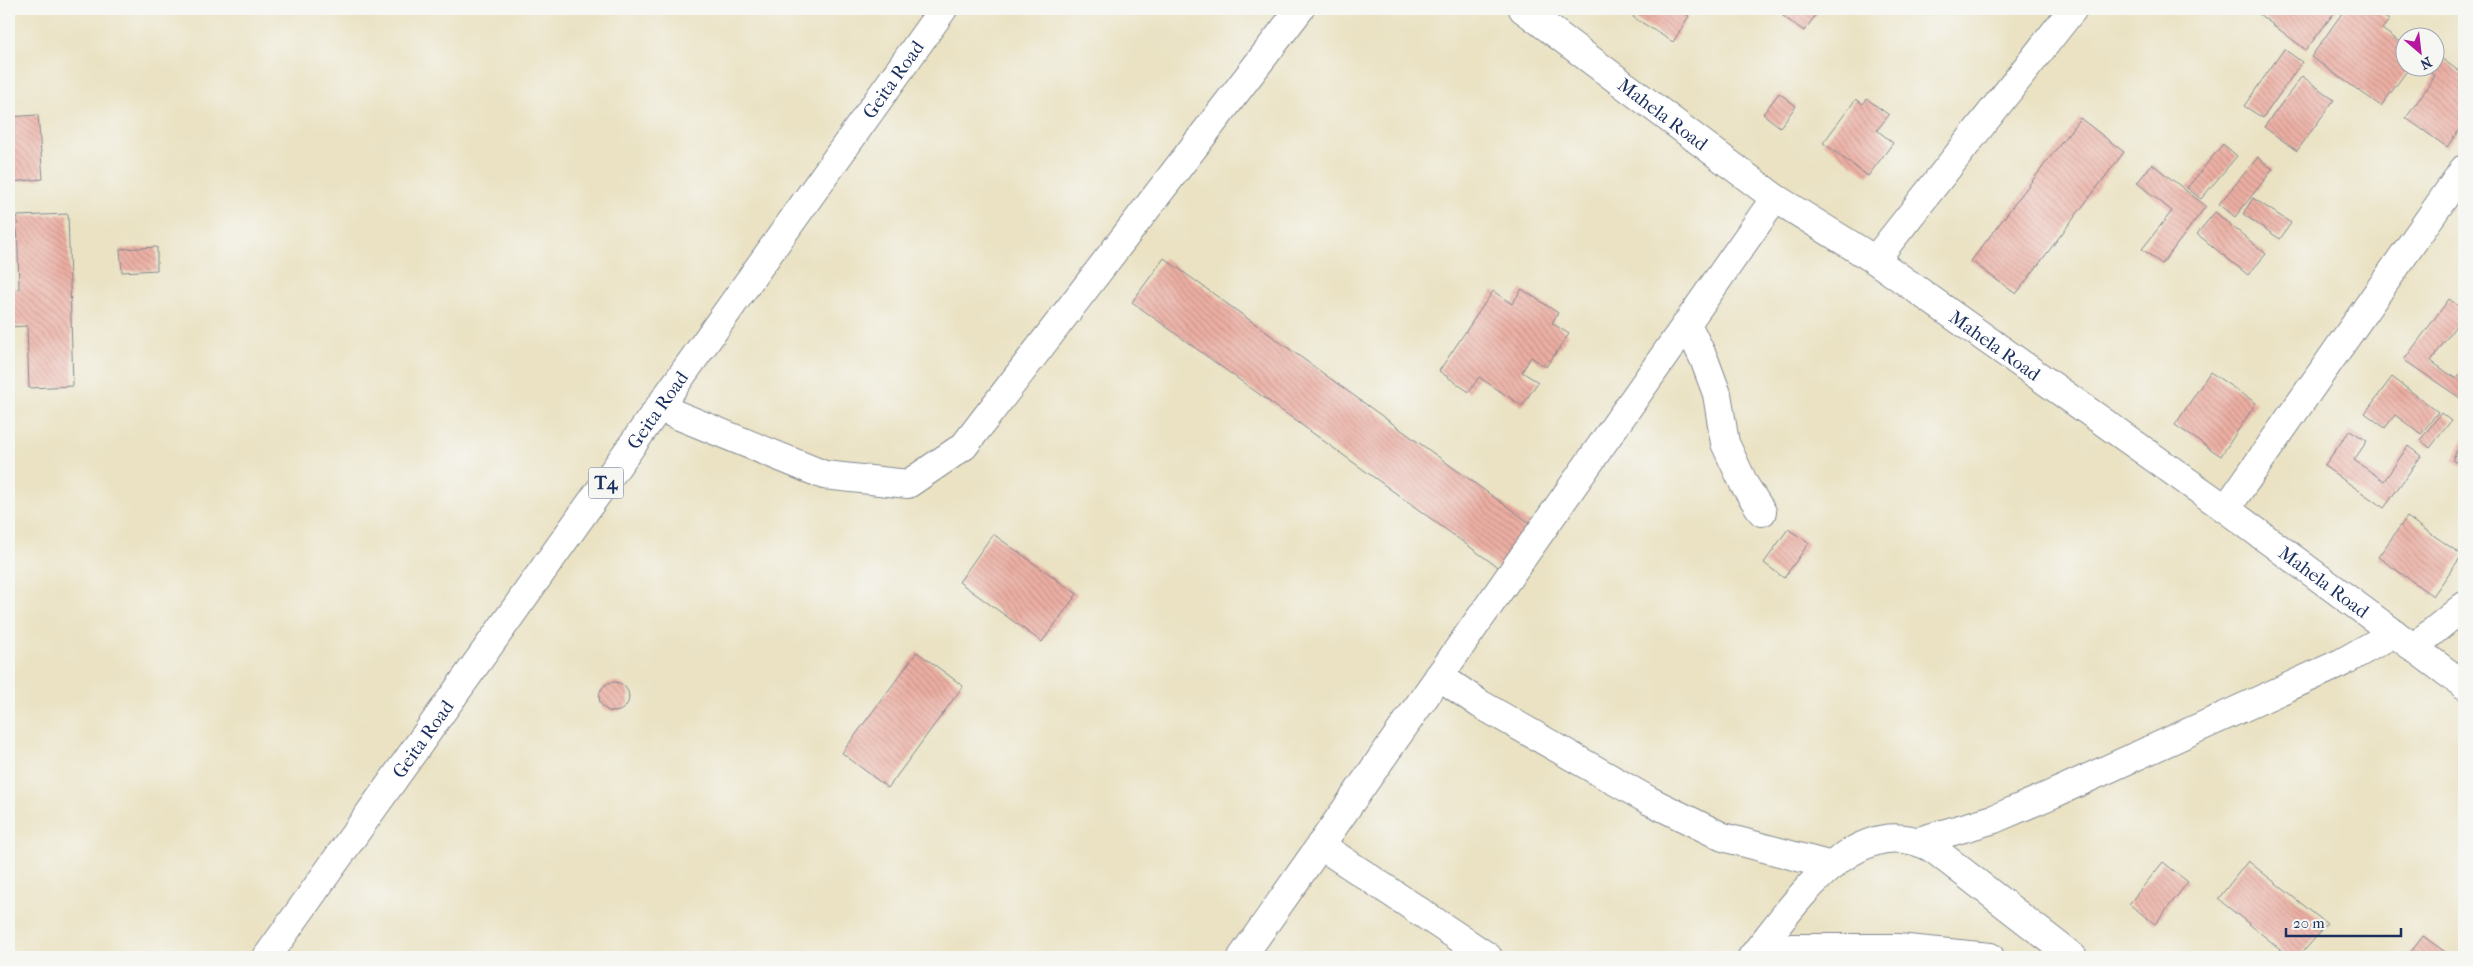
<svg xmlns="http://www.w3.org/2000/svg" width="2473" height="966" viewBox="0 0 2473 966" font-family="'IM FELL French Canon',serif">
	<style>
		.building { fill: url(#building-back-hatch) }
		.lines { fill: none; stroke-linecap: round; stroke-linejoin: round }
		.minor-casing { stroke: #828890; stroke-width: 30 }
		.highway-casing { stroke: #828890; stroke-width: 30 }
		.minor { stroke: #fff; stroke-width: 28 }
		.highway { stroke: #fff; stroke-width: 28 }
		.labels { text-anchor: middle; stroke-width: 4; stroke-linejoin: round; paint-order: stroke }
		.shield { fill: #f6f6f2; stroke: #5d6b8a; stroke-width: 1 }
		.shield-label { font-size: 18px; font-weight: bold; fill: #1b2f5e }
		.street-label { font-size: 19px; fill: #1b2f5e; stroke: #f6f6f2 }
	</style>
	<defs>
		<pattern id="building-back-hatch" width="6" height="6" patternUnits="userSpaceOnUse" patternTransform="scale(1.25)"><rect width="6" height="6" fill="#edafa3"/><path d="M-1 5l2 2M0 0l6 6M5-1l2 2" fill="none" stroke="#bf8f88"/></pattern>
	</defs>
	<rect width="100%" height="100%" fill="#f6f6f2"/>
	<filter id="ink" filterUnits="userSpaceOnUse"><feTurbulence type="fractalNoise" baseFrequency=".02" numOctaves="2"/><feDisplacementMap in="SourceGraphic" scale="10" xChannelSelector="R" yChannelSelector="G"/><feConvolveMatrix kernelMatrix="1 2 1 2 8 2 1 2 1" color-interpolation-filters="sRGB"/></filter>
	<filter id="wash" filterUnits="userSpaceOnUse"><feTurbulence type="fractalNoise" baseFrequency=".0096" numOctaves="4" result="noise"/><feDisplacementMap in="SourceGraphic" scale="20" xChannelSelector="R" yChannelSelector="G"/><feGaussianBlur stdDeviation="1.12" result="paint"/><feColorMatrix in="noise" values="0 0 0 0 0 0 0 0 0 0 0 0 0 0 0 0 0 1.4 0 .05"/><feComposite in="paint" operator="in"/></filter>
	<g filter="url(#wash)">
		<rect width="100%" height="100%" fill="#eae2c3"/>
		<g id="blocks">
			<!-- building -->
			<g class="building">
				<path d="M1638 9H1677L1689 16 1673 42 1633 17Z"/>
				<path d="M1788 9H1820L1804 31 1783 16Z"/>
				<path d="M2257 9H2337L2306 50 2255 11Z"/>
				<path d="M2345 9H2372L2389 20 2382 29 2401 43 2406 37V68H2409L2381 106 2311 57Z"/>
				<path d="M2284 49 2302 62 2263 118 2244 106Z"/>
				<path d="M2437 55 2464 75V122L2447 147 2406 118 2435 76 2427 70 2436 68Z"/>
				<path d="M2302 76 2334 100 2297 151 2264 127Z"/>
				<path d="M1779 93 1796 106 1780 127 1763 114Z"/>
				<path d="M1856 99 1863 104 1867 99 1889 115 1877 130 1893 143 1868 176 1823 143Z"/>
				<path d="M38 115 43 179 10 182 9 117Z"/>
				<path d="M2080 118 2124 152 2016 294 1971 261Z"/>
				<path d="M2223 144 2237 156 2201 199 2187 188Z"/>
				<path d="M2258 157 2273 169 2235 217 2219 204Z"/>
				<path d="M2152 164 2206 206 2162 264 2142 249 2172 211 2137 183Z"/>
				<path d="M2253 198 2291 223 2280 239 2243 214Z"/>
				<path d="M2215 212 2266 254 2248 275 2197 234Z"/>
				<path d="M68 214 73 386 29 388 27 326 9 327V290L19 289 17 216Z"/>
				<path d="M157 247V270L122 272 120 249Z"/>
				<path d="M1164 258 1531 524 1499 568 1132 302Z"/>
				<path d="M1522 289 1558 313 1552 323 1569 334 1546 367 1531 357 1522 372 1538 382 1522 406 1479 377 1469 392 1439 371 1493 291 1512 304Z"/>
				<path d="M2449 299 2464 310V314L2431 361 2456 379 2464 367V393L2460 398 2404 360Z"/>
				<path d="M2210 372 2256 403 2221 456 2175 425Z"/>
				<path d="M2392 377 2438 412 2421 434 2395 415 2385 428 2365 413Z"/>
				<path d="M2441 413 2451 421 2430 448 2420 440Z"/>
				<path d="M2350 430 2367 441 2354 460 2384 481 2408 446 2421 456 2384 508 2324 466Z"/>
				<path d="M2464 437V467L2452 460Z"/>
				<path d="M2407 517 2462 555 2433 596 2378 557Z"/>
				<path d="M1788 529 1809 543 1784 578 1764 563Z"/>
				<path d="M993 534 1077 594 1042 642 959 582Z"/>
				<path d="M917 652 963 686 888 788 842 753Z"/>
				<circle cx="614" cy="697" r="15"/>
				<path d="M2248 861 2327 924 2299 957H2290L2218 899Z"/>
				<path d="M2163 862 2188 882 2155 924 2129 904Z"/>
				<path d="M2423 936 2452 957H2407Z"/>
			</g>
		</g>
	</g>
	<g filter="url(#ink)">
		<use href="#blocks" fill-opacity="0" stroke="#828890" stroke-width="1"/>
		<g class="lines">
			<defs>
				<g id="minor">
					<path id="s1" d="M1523 9 1775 198 1875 260 2226 509 2464 685"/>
					<path d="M1875 260 2073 9"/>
					<path d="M1687 324 1704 359 1717 394 1725 443 1744 484 1762 512"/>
					<path d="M660 408 824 475 908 484 964 446 1300 9"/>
					<path d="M2226 509 2464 169"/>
					<path d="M2413 648 2464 606"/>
					<path d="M1439 676 1480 704 1650 801 1723 837 1832 866"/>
					<path d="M1919 841 1994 819 2055 793 2341 663 2394 633"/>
					<path d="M1320 845 1488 957"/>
					<path d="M1760 948H1897L1990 957"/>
					<path d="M1242 957 1775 198"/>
					<path d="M1752 957C1793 907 1855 807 1932 848L2073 957"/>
				</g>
				<g id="highway">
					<path id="s2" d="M267 957 943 9"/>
				</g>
			</defs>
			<!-- minor casing -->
			<use href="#minor" class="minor-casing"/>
			<!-- highway casing -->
			<use href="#highway" class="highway-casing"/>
			<!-- minor -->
			<use href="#minor" class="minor"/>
			<!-- highway -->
			<use href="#highway" class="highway"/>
		</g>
	</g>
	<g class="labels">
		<!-- shield labels -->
		<rect class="shield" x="588.5" y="467.5" width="35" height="31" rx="4"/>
		<g class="shield-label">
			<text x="606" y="489">T4</text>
		</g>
		<!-- street labels -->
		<g class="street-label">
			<text dy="7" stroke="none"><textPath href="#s2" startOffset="1078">Geita Road</textPath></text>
			<text dy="7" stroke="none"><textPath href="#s1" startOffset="175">Mahela Road</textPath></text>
			<text dy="7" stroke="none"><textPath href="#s1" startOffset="580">Mahela Road</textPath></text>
			<text dy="7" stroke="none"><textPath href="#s2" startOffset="672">Geita Road</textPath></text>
			<text dy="7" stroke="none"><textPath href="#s1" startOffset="985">Mahela Road</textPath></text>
			<text dy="7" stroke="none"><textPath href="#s2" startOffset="268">Geita Road</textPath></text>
		</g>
	</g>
	<!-- margin -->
	<rect width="2473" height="966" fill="none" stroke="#f6f6f2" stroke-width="30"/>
	<!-- north arrow -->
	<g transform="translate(2420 52) rotate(152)"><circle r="24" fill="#f6f6f2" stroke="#9ea6b7"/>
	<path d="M0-4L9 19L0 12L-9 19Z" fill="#b5179e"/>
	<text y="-8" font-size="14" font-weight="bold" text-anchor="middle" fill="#1b2f5e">N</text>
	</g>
	<!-- scale -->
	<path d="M2286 928v8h115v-8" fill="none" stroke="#1b2f5e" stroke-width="2.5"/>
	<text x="2293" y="928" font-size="15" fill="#1b2f5e" stroke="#f6f6f2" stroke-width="4" paint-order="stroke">20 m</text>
</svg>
